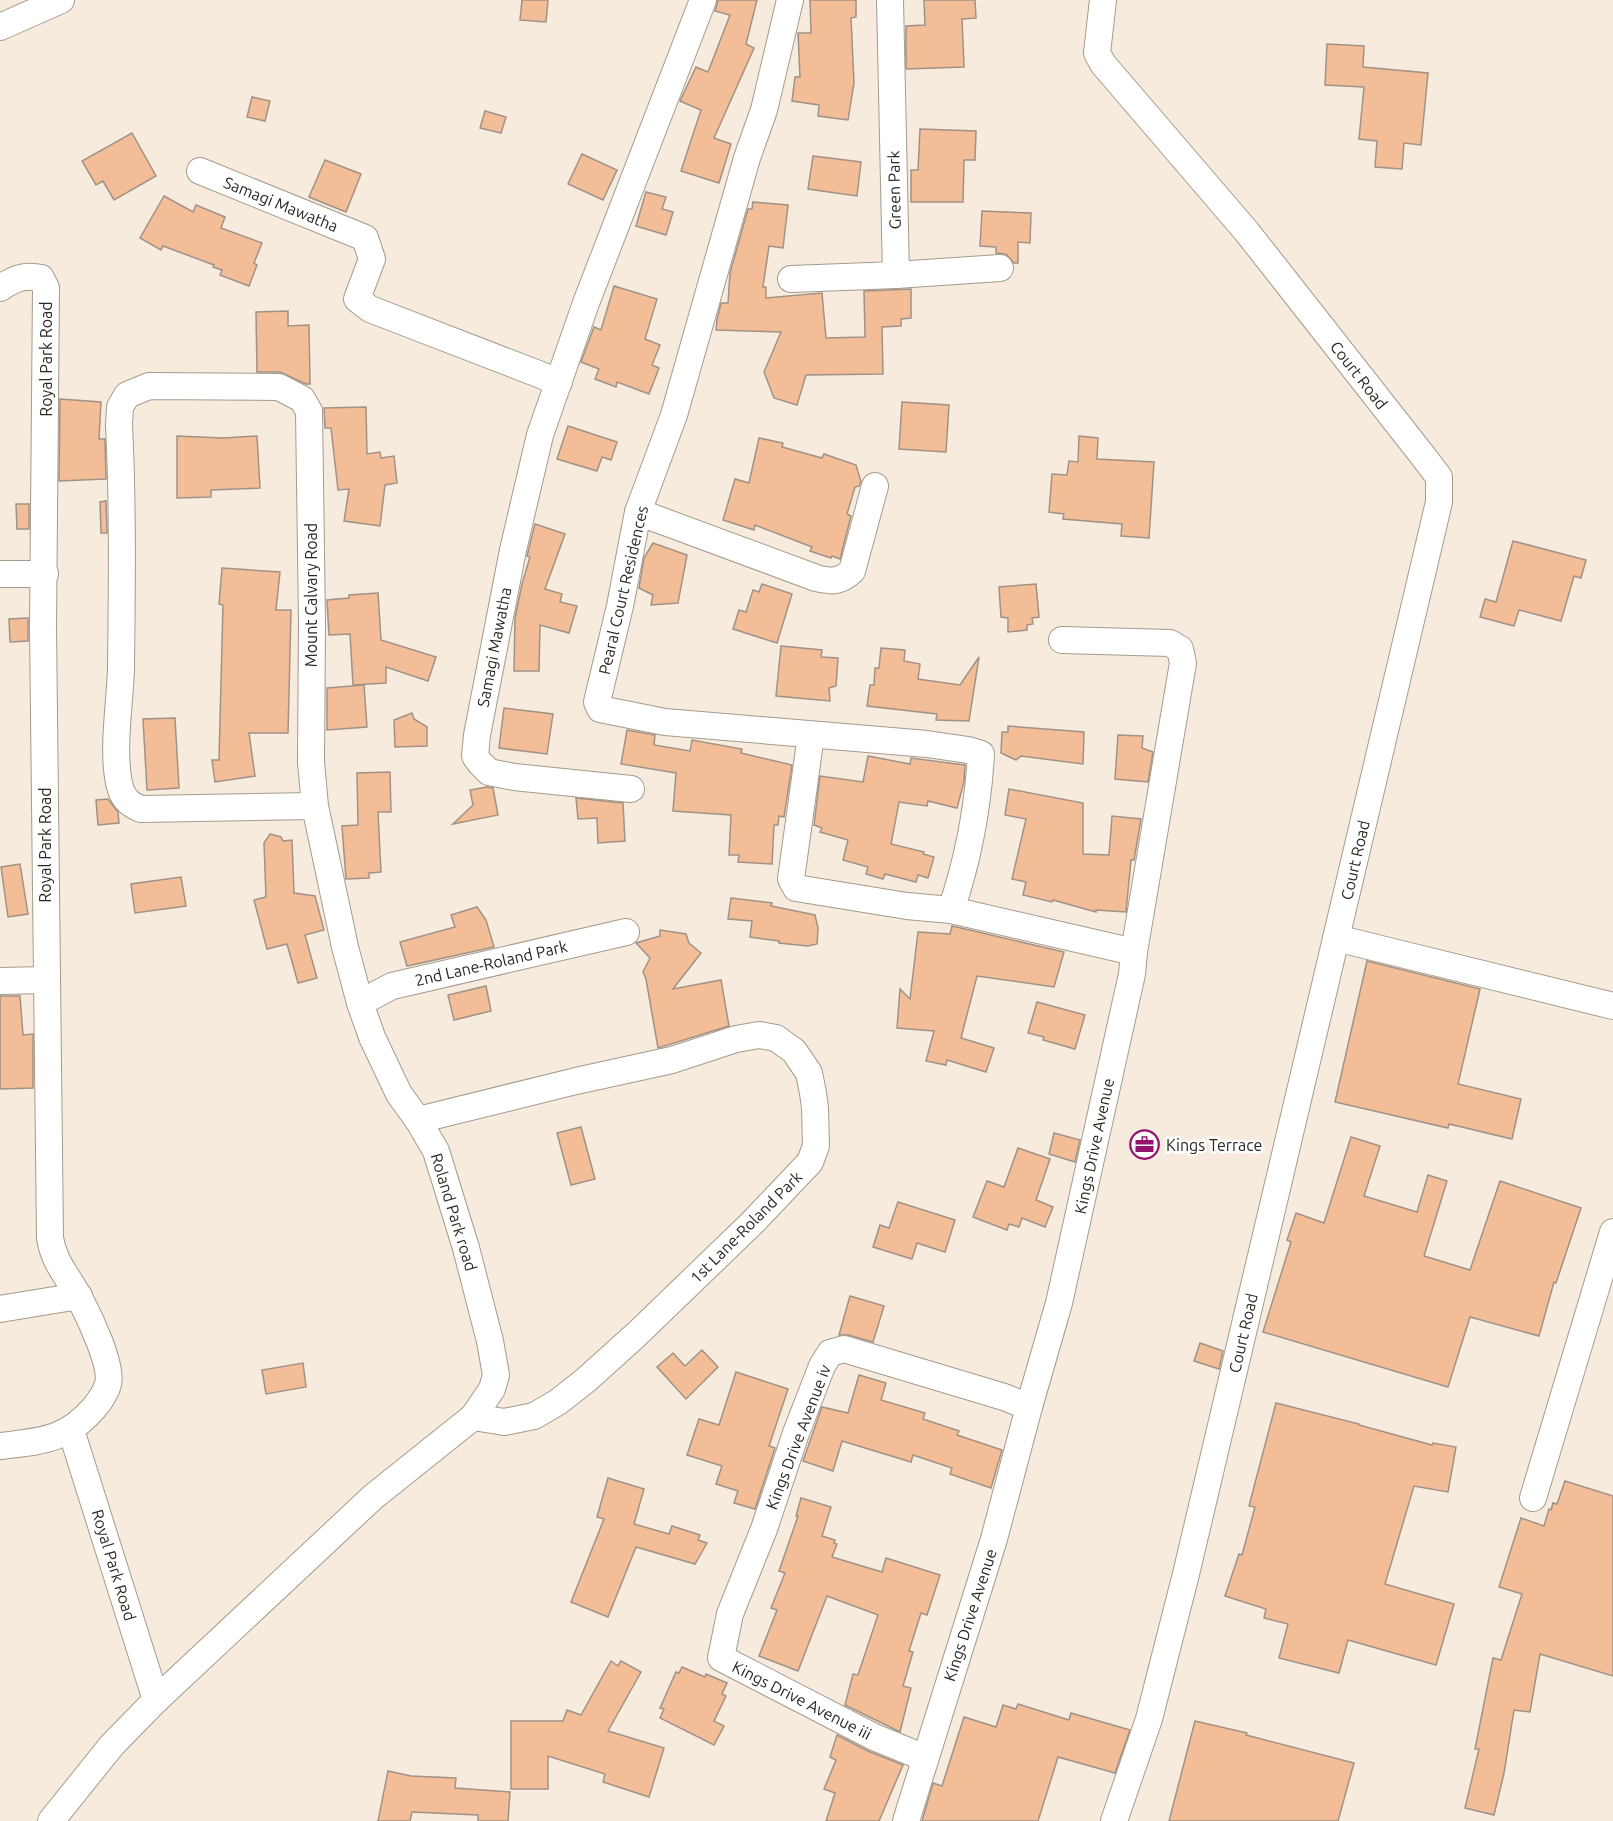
<svg xmlns="http://www.w3.org/2000/svg" width="1613" height="1821" viewBox="0 0 1613 1821" font-family="Ubuntu,sans-serif">
	<style>
		.building { fill: #f3be97; stroke: #a19287; stroke-width: 1.5 }
		.lines { fill: none; stroke-linecap: round; stroke-linejoin: round }
		.minor-casing { stroke: #a59b8d; stroke-width: 28 }
		.minor { stroke: #fff; stroke-width: 26 }
		.labels { text-anchor: middle; stroke-width: 5; stroke-linejoin: round; paint-order: stroke }
		.street-label { font-size: 16px; fill: #2b2721; stroke: #fff }
		.poi-label { font-size: 16px; fill: #2b2721; stroke: #fff; text-anchor: start }
	</style>
	<rect width="100%" height="100%" fill="#f6ebdc"/>
	<!-- building -->
	<g class="building">
		<path d="M522 0H548L546 22 520 20Z"/>
		<path d="M718 0H757L746 44 754 48 714 138 731 144 719 183 681 171 701 110 680 101 696 67 708 72 730 15 715 11Z"/>
		<path d="M810 0H856V17L851 18 854 83 848 120 818 116 819 105 792 101 795 77H800L798 33H811Z"/>
		<path d="M924 0H975L976 18 962 19 964 67 906 69V26L925 25Z"/>
		<path d="M1327 44 1364 46 1363 67 1428 73 1421 145 1404 143 1402 169 1375 167 1377 141 1359 139 1364 87 1325 85Z"/>
		<path d="M252 97 270 101 265 121 247 117Z"/>
		<path d="M485 111 506 117 501 133 480 128Z"/>
		<path d="M920 129 976 131 975 160H964L963 202H911V170H918Z"/>
		<path d="M132 133 156 176 114 200 103 181 96 185 82 161Z"/>
		<path d="M582 154 617 170 603 200 568 184Z"/>
		<path d="M813 156 861 162 857 196 808 189Z"/>
		<path d="M325 160 361 174 346 212 309 197Z"/>
		<path d="M646 192 666 197 662 209 673 212 666 235 636 226Z"/>
		<path d="M164 196 193 212 196 205 225 217 221 228 262 243 254 263 257 265 249 286 220 275 222 270 213 267 214 265 163 246 161 250 140 238Z"/>
		<path d="M753 202 788 205 783 248 769 246 763 287H766V298L822 293 826 338 865 337 864 291 911 289V318L901 319V326L882 327 883 374 806 375 797 405 774 398 764 372 781 332 716 330 717 320 721 303H728L730 273 748 209H752Z"/>
		<path d="M982 211 1031 213 1030 243 1018 242V263H1014L1006 254 996 253V247L980 246Z"/>
		<path d="M614 286 657 299 645 339 660 345 652 365 659 368 649 394 617 382 616 387 595 379 599 369 581 362 594 327 601 330Z"/>
		<path d="M288 311V326L309 325 310 384H306L280 372H257L256 312Z"/>
		<path d="M60 399 101 402 99 439H105L106 479 59 481Z"/>
		<path d="M902 402 949 405 946 452 899 449Z"/>
		<path d="M366 407 367 454 380 452 381 458 394 456 397 483 385 485 380 526 344 521 349 489 338 490 331 428H325L324 408Z"/>
		<path d="M568 426 617 442 611 460 602 457 597 471 557 459Z"/>
		<path d="M177 436 223 438 257 436 260 488 211 490V497L177 498Z"/>
		<path d="M1079 436 1098 438 1097 459 1154 462 1149 538 1121 536 1122 524 1063 519 1064 514 1049 512 1052 474 1067 475 1069 461 1078 462Z"/>
		<path d="M759 438 783 443 782 447 822 458 824 454 856 465 861 482 859 486 855 487 847 514 851 516 840 559 832 556 831 558 810 551 812 547 755 525 754 530 723 520 735 479 749 483Z"/>
		<path d="M106 501 107 533H101L100 502Z"/>
		<path d="M16 504H29V529H17Z"/>
		<path d="M535 524 565 534 545 589 562 594 560 602 577 606 569 633 540 625 539 671H514L515 618 522 584 530 557 527 556Z"/>
		<path d="M1513 541 1586 560 1581 578 1574 576 1561 621 1519 610 1514 626 1480 617 1485 599 1496 602Z"/>
		<path d="M653 543 687 555 678 603 651 605 653 595 639 588 644 558Z"/>
		<path d="M222 568 280 572 276 610H291L288 733H249L255 776 215 782 212 760H219L223 605 219 604Z"/>
		<path d="M762 584 792 594 777 643 733 629 739 610 746 612 753 590 759 592Z"/>
		<path d="M1036 584 1039 617 1032 618 1033 624 1027 625V630L1008 632V618L1001 617 999 587Z"/>
		<path d="M378 593 381 640 436 657 428 681 386 667V683L353 685 350 634 329 635 327 600 349 598V595Z"/>
		<path d="M28 618V641L10 642 9 619Z"/>
		<path d="M781 646 822 650 821 657 838 658 836 686 829 688 830 701 776 696Z"/>
		<path d="M881 648 905 650 904 661 920 664 918 679 960 685 979 657 969 721 936 720 937 714 867 706 870 685H874L875 668H879Z"/>
		<path d="M364 685 367 727 327 730V688Z"/>
		<path d="M504 708 553 714 547 754 499 748Z"/>
		<path d="M412 713 414 719 427 727V746L395 747 394 720Z"/>
		<path d="M175 718 179 788 147 790 143 719Z"/>
		<path d="M1008 726 1084 732 1083 764 1021 756 1016 760 1001 753 1002 732H1008Z"/>
		<path d="M627 730 655 735 654 745 690 751 692 740 742 749 741 753 792 765 784 817 779 816 778 825H774L772 864 738 862 739 855H729L731 815 673 811 676 773 621 764Z"/>
		<path d="M1118 735 1143 736 1142 748 1153 752 1148 782 1115 779Z"/>
		<path d="M868 756 910 764 911 758 965 765 964 782 957 808 928 801 927 806 899 802 891 844 924 852 923 854 934 857 928 878 918 875 916 882 885 874 883 879 866 874 868 867 843 860 848 840 820 832 822 828 814 825 820 776 863 782Z"/>
		<path d="M390 772 391 812H378L381 872 369 873V878L346 879 342 826 358 825 357 773Z"/>
		<path d="M487 787 493 788 498 815 453 824 473 805 470 790Z"/>
		<path d="M1009 789 1083 803V854L1109 855 1112 816 1141 819 1134 860H1131L1126 912 1096 910V912L1053 900 1052 902 1023 895 1026 882 1012 879 1026 819 1005 815Z"/>
		<path d="M576 798 623 803 625 841 598 843 597 818 578 819Z"/>
		<path d="M108 799 118 812 119 823 98 825 96 800Z"/>
		<path d="M270 834 281 837 283 841 292 840 294 893 315 896 324 930 305 935 317 978 298 983 287 944 267 949 254 900 266 897 264 843Z"/>
		<path d="M20 864 28 914 8 917 1 867Z"/>
		<path d="M181 877 186 906 135 913 131 884Z"/>
		<path d="M731 898 772 903 771 906 815 915 818 928 817 944 808 946 779 943V941L750 937 752 921 728 919Z"/>
		<path d="M477 907 486 920 494 947 407 966 400 942 455 927 451 915Z"/>
		<path d="M952 926 1064 952 1054 987 977 976 961 1038 994 1048 986 1072 947 1060 946 1065 926 1061 934 1031 897 1028 900 989 910 999 918 932 950 934Z"/>
		<path d="M660 930 686 934 689 943 701 953 673 989 721 980 729 1026 658 1048 646 979 643 972 650 958 636 943 660 936Z"/>
		<path d="M1367 961 1480 989 1458 1084 1521 1099 1512 1139 1449 1124 1448 1128 1335 1102Z"/>
		<path d="M486 986 491 1011 454 1020 448 995Z"/>
		<path d="M0 996H20L23 1035 33 1034V1088L0 1089Z"/>
		<path d="M1037 1002 1085 1015 1075 1049 1043 1040 1044 1037 1028 1033Z"/>
		<path d="M581 1127 595 1179 571 1185 557 1133Z"/>
		<path d="M1054 1133 1080 1140 1075 1162 1049 1154Z"/>
		<path d="M1351 1137 1380 1146 1364 1196 1417 1212 1428 1175 1447 1181 1424 1256 1470 1270 1500 1181 1581 1208 1556 1283 1554 1282 1539 1336 1470 1317 1448 1387 1263 1332 1291 1242 1287 1240 1296 1213 1324 1223Z"/>
		<path d="M1018 1148 1050 1159 1036 1200 1053 1207 1045 1227 1022 1218 1019 1227 1009 1224 1007 1230 973 1217 987 1181 1004 1187Z"/>
		<path d="M898 1202 955 1220 945 1252 917 1243 912 1259 873 1247 880 1225 889 1228Z"/>
		<path d="M850 1296 884 1306 873 1342 848 1335H839Z"/>
		<path d="M1200 1343 1223 1351 1219 1369 1194 1361Z"/>
		<path d="M702 1350 718 1367 686 1399 657 1367 673 1353 685 1366Z"/>
		<path d="M303 1363 306 1387 266 1394 262 1370Z"/>
		<path d="M736 1372 788 1389 769 1446 775 1448 755 1509 734 1503 738 1491 716 1484 722 1466 687 1455 699 1419 719 1425Z"/>
		<path d="M859 1375 886 1383 881 1400 925 1413 923 1419 959 1431 957 1435 1002 1450 991 1488 950 1474 952 1468 913 1455 911 1462 842 1441 833 1471 803 1461 822 1407 848 1413Z"/>
		<path d="M1276 1403 1359 1424V1425L1432 1445 1433 1443 1456 1447 1448 1492 1414 1486 1385 1584 1454 1604 1436 1665 1348 1640 1339 1673 1279 1658 1288 1624 1264 1618 1266 1609 1225 1596 1239 1554 1242 1555 1255 1507 1249 1506Z"/>
		<path d="M608 1478 644 1489 634 1524 669 1534 672 1526 700 1535 698 1540 707 1543 695 1564 636 1547 608 1617 571 1602 604 1519 597 1517Z"/>
		<path d="M1565 1481 1613 1496V1676L1540 1654 1530 1712 1514 1710 1504 1773 1494 1815 1465 1808 1479 1749H1475L1493 1658 1501 1660 1522 1594 1499 1587 1521 1518 1544 1526 1549 1509 1551 1510 1553 1503 1557 1504Z"/>
		<path d="M801 1498 831 1507 822 1536 835 1540 834 1543 837 1544 832 1557 882 1572 886 1558 940 1575 927 1615 921 1613 909 1651 913 1652 903 1686 911 1688 900 1732 845 1705 853 1674 858 1675 878 1615 827 1596 798 1671 759 1656 777 1610 771 1608 785 1573 779 1571 798 1516H796Z"/>
		<path d="M611 1661 618 1666 621 1661 641 1672 608 1731 664 1748 649 1797 603 1782 605 1774 548 1756V1789H511V1721H563L567 1710 581 1715Z"/>
		<path d="M682 1667 705 1677 706 1674 727 1683 722 1694 726 1696 714 1721 724 1726 714 1745 660 1718 664 1709 660 1708 676 1672 679 1673Z"/>
		<path d="M1018 1704 1069 1720 1071 1713 1130 1730 1115 1773 1058 1757 1038 1821H922L933 1783 942 1786 964 1717 996 1727 1003 1705 1016 1709Z"/>
		<path d="M1195 1721 1247 1733 1246 1735 1354 1763 1338 1821H1169Z"/>
		<path d="M837 1735 868 1751 903 1765 879 1821H826L835 1793 824 1789 836 1760 830 1757Z"/>
		<path d="M388 1771 411 1776 456 1778 455 1788 510 1792 508 1821H478V1815L412 1812 410 1821H378Z"/>
	</g>
	<g class="lines">
		<defs>
			<g id="minor">
				<path d="M790 0 764 110 747 158 674 415 638 512 620 606 597 702 600 709 665 722 927 744 968 750 981 754C978 807 968 860 951 910L1134 952"/>
				<path d="M1103 0 1097 53 1103 64 1247 232 1423 456 1439 477V502L1186 1574 1149 1719 1114 1821"/>
				<path d="M0 27 61 0"/>
				<path d="M200 171 365 238 372 259 357 299 370 309 559 382"/>
				<path d="M896 275 1000 268"/>
				<path d="M791 279 896 275 890 0"/>
				<path d="M0 288C14 279 24 274 41 278L46 288 43 627 50 1238C54 1264 69 1277 80 1299 89 1316 113 1366 108 1384 106 1392 99 1402 94 1408 65 1441 41 1441 0 1446"/>
				<path d="M638 512 816 578C832 582 840 582 852 571L875 486"/>
				<path d="M0 574H45"/>
				<path d="M811 735 791 879 796 888 907 906 951 910"/>
				<path d="M631 789 514 777 489 772 480 763 475 756 477 735 513 550 540 435 586 303 703 0"/>
				<path d="M1336 938 1613 1006"/>
				<path d="M0 981 46 980"/>
				<path d="M360 1003 392 986 626 932"/>
				<path d="M418 1120 576 1081 672 1060 736 1039 759 1035 776 1038 794 1051 809 1073 813 1093 815 1108 816 1146 810 1162 753 1222 637 1334 586 1380 558 1402 534 1416 504 1422 473 1417"/>
				<path d="M0 1309 79 1296"/>
				<path d="M71 1430 156 1700"/>
				<path d="M1533 1498 1613 1232"/>
				<path d="M925 1758 874 1737 721 1658 730 1614 764 1529 796 1433 822 1366 830 1353 844 1349 1004 1397 1029 1407 1059 1303 1132 974 1134 952 1183 663 1180 649 1170 643 1062 640"/>
				<path d="M51 1821 112 1745 156 1700 373 1497 473 1417 492 1389 496 1375 490 1341 466 1248 436 1151 418 1120 399 1094 372 1037 360 1003 345 947 315 806 311 762 312 623 309 411 302 399 279 387 149 386 127 395 120 407 119 425C123 506 122 587 121 668 120 703 112 749 119 783 122 797 128 804 141 809L315 806"/>
				<path d="M906 1821 994 1539 1029 1407"/>
			</g>
		</defs>
		<!-- minor casing -->
		<use href="#minor" class="minor-casing"/>
		<!-- minor -->
		<use href="#minor" class="minor"/>
	</g>
	<!-- icons -->
	<defs>
		<symbol id="office-ring" viewBox="-11 -11 22 22"><circle r="9.5" fill="#fff" stroke="#93126d" stroke-width="1.5"/><path d="M-6-3h4V-5.5h4V-3h4V5H-6ZM-1-4.5V-3h2v-1.5ZM-6 0V1H6V0Z" fill="#93126d"/></symbol>
	</defs>
	<g fill-rule="evenodd">
		<use href="#office-ring" x="1128" y="1128" width="33" height="33"/>
	</g>
	<g class="labels">
		<!-- street labels -->
		<g class="street-label">
			<text transform="translate(894 190) rotate(-91)" y="6">Green Park</text>
			<text transform="translate(281 204) rotate(22)" y="6">Samagi Mawatha</text>
			<text transform="translate(46 359) rotate(-90)" y="6">Royal Park Road</text>
			<text transform="translate(1359 375) rotate(52)" y="6">Court Road</text>
			<text transform="translate(623 590) rotate(-77)" y="6">Pearal Court Residences</text>
			<text transform="translate(311 595) rotate(-90)" y="6">Mount Calvary Road</text>
			<text transform="translate(494 647) rotate(-79)" y="6">Samagi Mawatha</text>
			<text transform="translate(45 845) rotate(-90)" y="6">Royal Park Road</text>
			<text transform="translate(1355 860) rotate(-77)" y="6">Court Road</text>
			<text transform="translate(491 963) rotate(-13)" y="6">2nd Lane-Roland Park</text>
			<text transform="translate(1094 1146) rotate(-78)" y="6">Kings Drive Avenue</text>
			<text transform="translate(454 1212) rotate(73)" y="6">Roland Park road</text>
			<text transform="translate(746 1227) rotate(-45)" y="6">1st Lane-Roland Park</text>
			<text transform="translate(1243 1333) rotate(-77)" y="6">Court Road</text>
			<text transform="translate(798 1437) rotate(-69)" y="6">Kings Drive Avenue iv</text>
			<text transform="translate(114 1565) rotate(73)" y="6">Royal Park Road</text>
			<text transform="translate(970 1615) rotate(-72)" y="6">Kings Drive Avenue</text>
			<text transform="translate(802 1700) rotate(27)" y="6">Kings Drive Avenue iii</text>
		</g>
		<!-- poi labels -->
		<g class="poi-label">
			<text x="1166" y="1151">Kings Terrace</text>
		</g>
	</g>
</svg>
